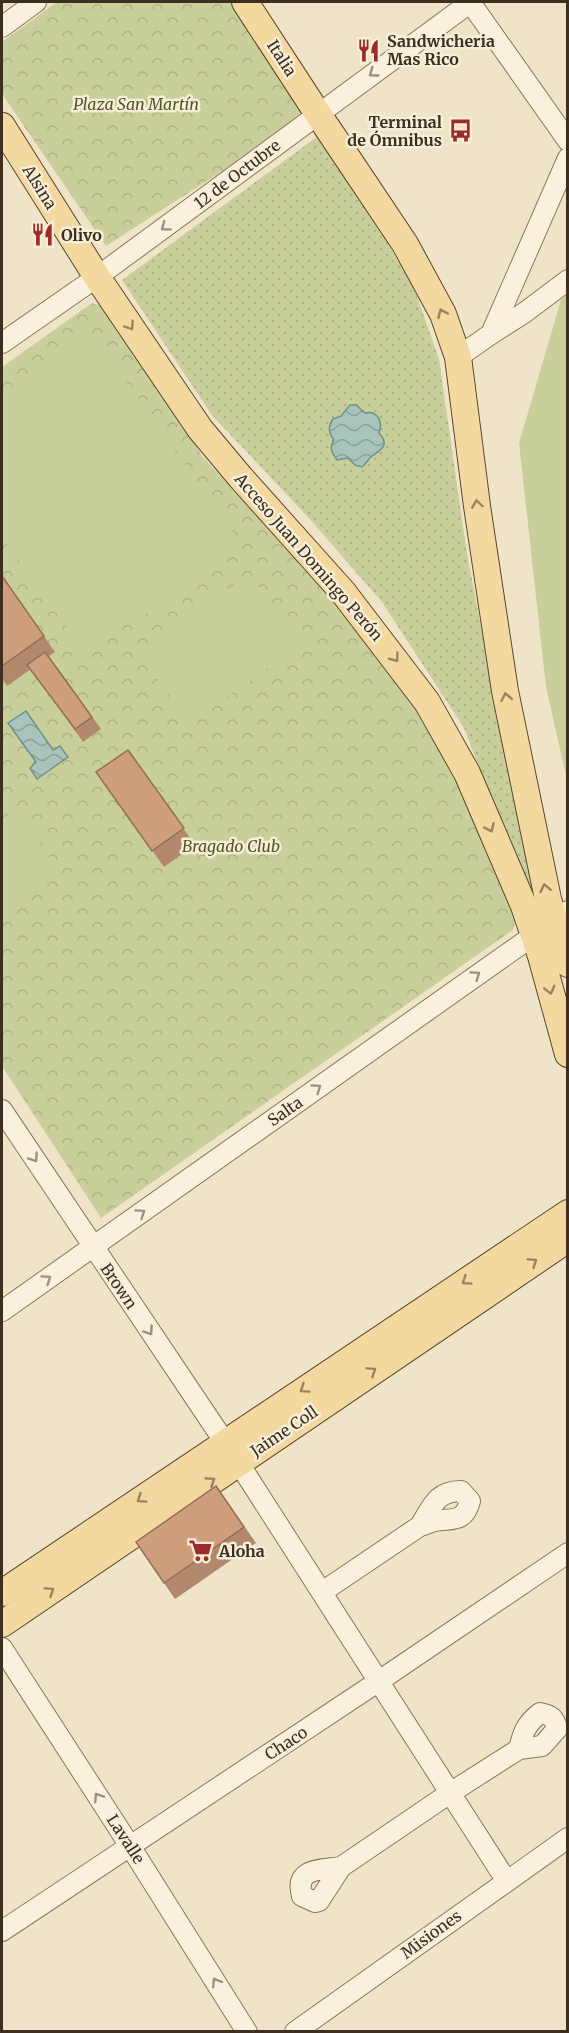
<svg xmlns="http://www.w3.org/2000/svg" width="569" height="2033" viewBox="0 0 569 2033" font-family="Merriweather,serif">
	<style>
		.grass { fill: url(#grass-dots) }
		.park { fill: url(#park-crowns) }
		.pitch { fill: #c9cf9b }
		.water { fill: url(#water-waves); stroke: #6f938a; stroke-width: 1.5 }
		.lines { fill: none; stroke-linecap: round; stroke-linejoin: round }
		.minor-casing { stroke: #8d765c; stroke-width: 22 }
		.major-casing { stroke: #5b4430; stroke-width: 28 }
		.minor { stroke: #faf1dc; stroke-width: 20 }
		.major { stroke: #f3d9a0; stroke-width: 26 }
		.wall { fill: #b2896c }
		.building { fill: #cf9f7d; stroke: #916f58; stroke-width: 1.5 }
		.oneway { stroke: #9c907e }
		.oneway2 { stroke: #988460 }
		.labels { text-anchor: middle; stroke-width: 5; stroke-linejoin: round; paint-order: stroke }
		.poi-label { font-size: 16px; font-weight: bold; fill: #3d2e20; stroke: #f7eed8; text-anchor: start }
		.street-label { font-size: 16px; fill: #3d2e20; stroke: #f7eed8 }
		.park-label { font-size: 16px; font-style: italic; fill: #4d5a26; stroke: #f7eed8 }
	</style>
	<defs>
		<pattern id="grass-dots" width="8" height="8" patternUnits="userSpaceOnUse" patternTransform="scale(1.5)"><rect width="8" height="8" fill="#c9cf9b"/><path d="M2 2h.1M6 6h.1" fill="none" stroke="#aeb285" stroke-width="1.8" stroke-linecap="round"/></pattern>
		<pattern id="park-crowns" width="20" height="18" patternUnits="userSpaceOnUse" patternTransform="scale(1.5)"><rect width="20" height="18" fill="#c9cf9b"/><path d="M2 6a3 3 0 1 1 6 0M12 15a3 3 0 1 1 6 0" fill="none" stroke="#aeb285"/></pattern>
		<pattern id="water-waves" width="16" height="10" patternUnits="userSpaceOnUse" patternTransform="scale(1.5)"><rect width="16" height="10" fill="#a9c4bc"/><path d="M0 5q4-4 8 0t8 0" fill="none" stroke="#8ba098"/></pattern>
	</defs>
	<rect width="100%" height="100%" fill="#f0e4c8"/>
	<!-- grass -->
	<path class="grass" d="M318 136 377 225 414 288 439 359 467 554 511 780 537 893 531 894 526 889 464 728 382 602 307 516 211 414 122 280Z"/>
	<!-- park -->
	<g class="park">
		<path d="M57 2H237L309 115 106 246 2 94V42Z"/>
		<path d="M92 303 111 308 202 456 333 598 447 750 518 908 513 930 101 1218 2 1066V367Z"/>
	</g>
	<!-- pitch -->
	<g class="pitch">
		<path d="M567 295V780L546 687 519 443 561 300Z"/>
		<path d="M91 332 234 534 202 574 140 618 81 647 2 537V395Z"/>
		<path d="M249 574 300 645 190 724 139 653Z"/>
		<path d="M17 808 61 875 2 915V819Z"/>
	</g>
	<!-- water -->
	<g class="water">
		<path d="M350 405H356L365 413C378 410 383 422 379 433 390 445 382 449 372 456 368 459 366 464 362 467L355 465 348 458 337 460C332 453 329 448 334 440 328 432 328 427 333 419L341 416Z"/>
		<path d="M26 711 53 750 60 746 68 757 37 779 30 768 36 762 8 723Z"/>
	</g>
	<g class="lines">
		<defs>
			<g id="minor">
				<path d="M470 2 568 141"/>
				<path d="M2 27 36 2"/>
				<path d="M491 334 524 313 568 280"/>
				<path d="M2 343 97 277 471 2"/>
				<path d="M458 357 491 334 568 158"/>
				<path d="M2 1110 238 1462 506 1880"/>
				<path d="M2 1311 568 911"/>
				<path d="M322 1592 420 1526C425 1525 430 1522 435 1521 453 1518 464 1523 470 1501L461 1491C436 1491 432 1507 420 1526"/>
				<path d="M2 1648 130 1846 247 2032"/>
				<path d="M341 1867C322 1870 294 1867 302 1896L315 1902 319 1901 341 1867 450 1793 519 1749 542 1746 557 1729C555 1718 551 1715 540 1713 526 1724 523 1732 519 1749"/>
				<path d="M2 1931 379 1681 568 1553"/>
				<path d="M295 2032 568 1838"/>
			</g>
			<g id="major">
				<path d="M245 2 318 114 405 244 443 314 458 357 477 506 505 691 548 899 568 964"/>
				<path d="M2 126 97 277 200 429 241 478 343 592 427 702 467 773 524 906 541 956 568 1054"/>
				<path d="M2 1593 568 1213"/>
				<path d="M2 1624 568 1239"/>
			</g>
		</defs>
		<!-- minor casing -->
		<use href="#minor" class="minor-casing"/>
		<!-- major casing -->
		<use href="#major" class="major-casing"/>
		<!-- minor -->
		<use href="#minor" class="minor"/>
		<!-- major -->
		<use href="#major" class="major"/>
	</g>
	<!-- wall -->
	<g class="wall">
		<path d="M2 576 55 652 49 656 101 729 83 742 31 669 7 686 2 678Z"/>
		<path d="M128 750 195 845 164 867 96 772Z"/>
		<path d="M216 1486 256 1543 175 1599 136 1542Z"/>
	</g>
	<!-- building -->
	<g class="building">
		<path d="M2 576 44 636 2 666Z"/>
		<path d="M45 652 92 717 75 729 27 665Z"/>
		<path d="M128 750 184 828 152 851 96 772Z"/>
		<path d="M216 1486 244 1527 164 1583 136 1542Z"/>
	</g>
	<!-- one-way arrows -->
	<defs><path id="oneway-chevron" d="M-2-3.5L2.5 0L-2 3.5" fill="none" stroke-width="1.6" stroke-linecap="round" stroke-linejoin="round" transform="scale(1.5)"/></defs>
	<g class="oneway">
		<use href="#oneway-chevron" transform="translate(373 73) rotate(144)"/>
		<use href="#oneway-chevron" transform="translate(165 227) rotate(143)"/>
		<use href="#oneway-chevron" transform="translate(476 975) rotate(-35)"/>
		<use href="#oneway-chevron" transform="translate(317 1088) rotate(-35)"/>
		<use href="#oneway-chevron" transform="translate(34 1158) rotate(56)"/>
		<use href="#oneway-chevron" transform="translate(141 1213) rotate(-35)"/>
		<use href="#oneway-chevron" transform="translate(47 1279) rotate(-35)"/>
		<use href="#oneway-chevron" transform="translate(149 1331) rotate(56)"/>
		<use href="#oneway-chevron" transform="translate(98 1797) rotate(-123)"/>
		<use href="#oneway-chevron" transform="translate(216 1982) rotate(-122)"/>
	</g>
	<g class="oneway2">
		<use href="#oneway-chevron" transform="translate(442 313) rotate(-114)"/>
		<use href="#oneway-chevron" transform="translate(130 326) rotate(56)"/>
		<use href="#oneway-chevron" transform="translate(477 504) rotate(-98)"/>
		<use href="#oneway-chevron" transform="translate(395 658) rotate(53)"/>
		<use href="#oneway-chevron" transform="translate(506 697) rotate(-101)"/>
		<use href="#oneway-chevron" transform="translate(490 828) rotate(66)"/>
		<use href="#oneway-chevron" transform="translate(545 888) rotate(-102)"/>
		<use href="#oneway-chevron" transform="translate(550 990) rotate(75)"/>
		<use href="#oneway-chevron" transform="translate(533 1262) rotate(-34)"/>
		<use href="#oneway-chevron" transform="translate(466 1281) rotate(146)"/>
		<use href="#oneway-chevron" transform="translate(372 1371) rotate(-34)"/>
		<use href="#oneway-chevron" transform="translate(304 1389) rotate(146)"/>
		<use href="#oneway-chevron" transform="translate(211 1481) rotate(-34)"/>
		<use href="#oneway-chevron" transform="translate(141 1499) rotate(146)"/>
		<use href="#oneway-chevron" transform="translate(50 1591) rotate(-34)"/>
	</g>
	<!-- icons -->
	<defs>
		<symbol id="restaurant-bare" viewBox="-9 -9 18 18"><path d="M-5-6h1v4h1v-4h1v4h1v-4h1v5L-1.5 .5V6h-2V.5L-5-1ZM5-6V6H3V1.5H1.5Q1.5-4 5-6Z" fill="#9e2a2b" stroke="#f7eed8" stroke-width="2.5" paint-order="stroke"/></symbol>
		<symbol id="bus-bare" viewBox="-9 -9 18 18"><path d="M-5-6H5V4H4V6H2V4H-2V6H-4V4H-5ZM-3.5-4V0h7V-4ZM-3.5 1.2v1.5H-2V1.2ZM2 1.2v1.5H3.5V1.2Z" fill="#9e2a2b" stroke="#f7eed8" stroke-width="2.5" paint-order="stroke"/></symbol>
		<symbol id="supermarket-bare" viewBox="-9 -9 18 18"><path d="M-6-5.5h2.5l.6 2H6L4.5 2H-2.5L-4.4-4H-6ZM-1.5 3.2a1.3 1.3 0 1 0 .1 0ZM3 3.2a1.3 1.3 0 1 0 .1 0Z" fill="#9e2a2b" stroke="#f7eed8" stroke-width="2.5" paint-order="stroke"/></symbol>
	</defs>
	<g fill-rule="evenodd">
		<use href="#restaurant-bare" x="352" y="34" width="33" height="33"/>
		<use href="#bus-bare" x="444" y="114" width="33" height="33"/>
		<use href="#restaurant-bare" x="26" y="218" width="33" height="33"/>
		<use href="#supermarket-bare" x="184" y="1534" width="33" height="33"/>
	</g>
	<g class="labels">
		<!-- poi labels -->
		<g class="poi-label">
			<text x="387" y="47">Sandwicheria<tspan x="387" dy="18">Mas Rico</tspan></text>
			<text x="442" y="128" text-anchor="end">Terminal<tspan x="442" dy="18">de Ómnibus</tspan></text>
			<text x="61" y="241">Olivo</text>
			<text x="219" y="1557">Aloha</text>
		</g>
		<!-- street labels -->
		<g class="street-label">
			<text transform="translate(282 58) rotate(57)" y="6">Italia</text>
			<text transform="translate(237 174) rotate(-37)" y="6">12 de Octubre</text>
			<text transform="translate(40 187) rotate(58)" y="6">Alsina</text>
			<text transform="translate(309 557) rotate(49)" y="6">Acceso Juan Domingo Perón</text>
			<text transform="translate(285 1111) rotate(-35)" y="6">Salta</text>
			<text transform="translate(119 1286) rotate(56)" y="6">Brown</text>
			<text transform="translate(284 1431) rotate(-34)" y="6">Jaime Coll</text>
			<text transform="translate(286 1743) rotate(-33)" y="6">Chaco</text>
			<text transform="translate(126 1839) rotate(57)" y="6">Lavalle</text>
			<text transform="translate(431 1934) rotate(-36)" y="6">Misiones</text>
		</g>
		<!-- park labels -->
		<g class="park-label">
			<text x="136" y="110">Plaza San Martín</text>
			<text x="231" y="852">Bragado Club</text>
		</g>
	</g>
	<!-- border -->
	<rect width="569" height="2033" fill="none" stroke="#3d2e20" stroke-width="6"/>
</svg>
